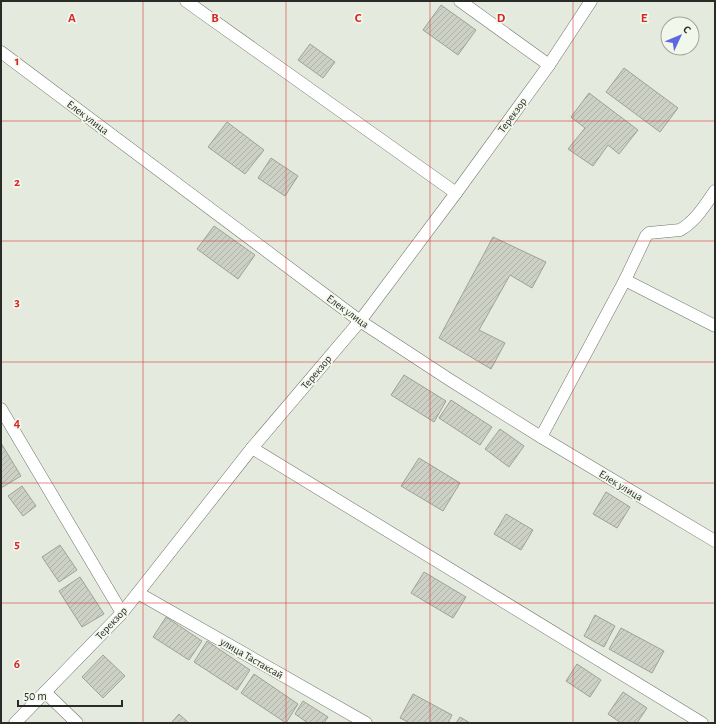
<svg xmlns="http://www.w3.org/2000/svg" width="716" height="724" viewBox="0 0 716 724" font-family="'Alegreya Sans',sans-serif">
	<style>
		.building { fill: url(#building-hatch); stroke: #9ea398 }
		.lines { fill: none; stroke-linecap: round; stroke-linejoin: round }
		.minor-casing { stroke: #71756b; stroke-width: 13 }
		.minor { stroke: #fff; stroke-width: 12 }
		.grid { fill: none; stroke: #d62828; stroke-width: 1; stroke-opacity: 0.55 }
		.labels { text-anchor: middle; stroke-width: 3.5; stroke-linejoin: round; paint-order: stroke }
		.street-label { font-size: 11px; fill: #292b26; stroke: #f2f7eb }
		.grid-label { font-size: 13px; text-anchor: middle; font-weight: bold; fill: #d62828; stroke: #f2f7eb; stroke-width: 3.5; stroke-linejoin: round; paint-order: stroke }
	</style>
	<defs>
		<pattern id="building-hatch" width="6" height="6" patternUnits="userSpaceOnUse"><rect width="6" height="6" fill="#ccd0c5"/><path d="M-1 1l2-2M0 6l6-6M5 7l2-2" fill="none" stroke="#afb3a9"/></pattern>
	</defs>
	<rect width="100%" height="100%" fill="#e5eade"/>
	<!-- building -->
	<g class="building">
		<path d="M441 5 476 30 458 55 423 30Z"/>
		<path d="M310 44 335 62 323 78 298 60Z"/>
		<path d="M624 68 678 108 660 132 606 92Z"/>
		<path d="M589 93 638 130 619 154 608 145 593 166 568 149 585 128 571 117Z"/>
		<path d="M227 122 264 150 245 174 208 147Z"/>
		<path d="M271 158 298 176 285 196 258 178Z"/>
		<path d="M214 226 255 255 238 279 197 249Z"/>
		<path d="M493 237 546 262 532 288 510 275 479 330 505 343 491 369 439 338Z"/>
		<path d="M404 375 446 401 434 422 391 395Z"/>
		<path d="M451 400 492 427 480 445 439 418Z"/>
		<path d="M500 429 524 446 509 467 485 449Z"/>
		<path d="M1 443 21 476 1 488Z"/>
		<path d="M419 458 460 483 443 511 401 486Z"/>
		<path d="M22 486 36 506 23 516 8 496Z"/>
		<path d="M606 492 630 507 617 528 593 514Z"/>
		<path d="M506 514 533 530 521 550 494 534Z"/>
		<path d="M60 545 77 570 59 582 42 557Z"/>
		<path d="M424 572 466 597 453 618 411 593Z"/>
		<path d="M80 577 104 614 82 627 59 591Z"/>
		<path d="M595 615 615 626 604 647 584 636Z"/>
		<path d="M166 617 202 641 189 660 153 637Z"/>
		<path d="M621 628 664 651 652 673 609 649Z"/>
		<path d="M207 641 250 670 237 690 194 662Z"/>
		<path d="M103 655 125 676 103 698 82 677Z"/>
		<path d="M577 664 601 680 590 697 566 681Z"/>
		<path d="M254 674 298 704 286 723 241 693Z"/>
		<path d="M623 692 647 708 637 723H621L608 714Z"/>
		<path d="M413 694 452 715 448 723H410L400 718Z"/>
		<path d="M303 701 328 717 324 723H308L295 714Z"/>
		<path d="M179 714 189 723H171Z"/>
		<path d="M460 717 470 723H456Z"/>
	</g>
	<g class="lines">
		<defs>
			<g id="minor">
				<path d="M186 1 456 193"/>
				<path d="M460 1 549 65"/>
				<path d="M1 52 360 321 450 380 541 437 715 541"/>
				<path d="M625 280 715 326"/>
				<path d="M1 409 122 613"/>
				<path d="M541 437 625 280 646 236 649 233 680 230C696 221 705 205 715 191"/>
				<path d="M252 448 702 723"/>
				<path d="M138 593 366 723"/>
				<path d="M45 692 77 723"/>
				<path d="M15 723 122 613 252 448 360 321 456 193 549 65 591 1"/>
			</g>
		</defs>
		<!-- minor casing -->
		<use href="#minor" class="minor-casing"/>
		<!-- minor -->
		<use href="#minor" class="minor"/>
	</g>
	<!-- grid -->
	<path class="grid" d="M143 1V723M286 1V723M430 1V723M573 1V723M1 121H715M1 241H715M1 362H715M1 483H715M1 603H715"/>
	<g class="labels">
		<!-- street labels -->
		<g class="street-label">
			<text transform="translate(512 115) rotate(-54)" y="4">Терекзор</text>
			<text transform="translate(88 117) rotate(37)" y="4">Елек улица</text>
			<text transform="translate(348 311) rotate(36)" y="4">Елек улица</text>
			<text transform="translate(316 372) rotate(-50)" y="4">Терекзор</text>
			<text transform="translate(621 485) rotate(31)" y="4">Елек улица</text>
			<text transform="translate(111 623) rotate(-47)" y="4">Терекзор</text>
			<text transform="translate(252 658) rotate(30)" y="4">улица Тастаксай</text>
		</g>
	</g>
	<g class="grid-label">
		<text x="72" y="22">A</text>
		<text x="215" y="22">B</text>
		<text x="358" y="22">C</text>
		<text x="501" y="22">D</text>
		<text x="644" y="22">E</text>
		<text x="17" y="65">1</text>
		<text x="17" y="186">2</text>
		<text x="17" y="306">3</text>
		<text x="17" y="427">4</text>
		<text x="17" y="548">5</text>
		<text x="17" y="668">6</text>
	</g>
	<!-- border -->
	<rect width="716" height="724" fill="none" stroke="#292b26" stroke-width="4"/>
	<!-- north arrow -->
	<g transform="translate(680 36) rotate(46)"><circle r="19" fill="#f2f7eb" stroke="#a2a59c"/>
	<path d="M0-3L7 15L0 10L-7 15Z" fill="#5c69e1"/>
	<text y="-6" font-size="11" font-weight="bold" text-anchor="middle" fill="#292b26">С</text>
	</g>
	<!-- scale -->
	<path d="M18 700v6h104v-6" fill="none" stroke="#292b26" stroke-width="2"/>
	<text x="24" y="700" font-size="12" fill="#292b26" stroke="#f2f7eb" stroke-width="3" paint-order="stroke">50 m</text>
</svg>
